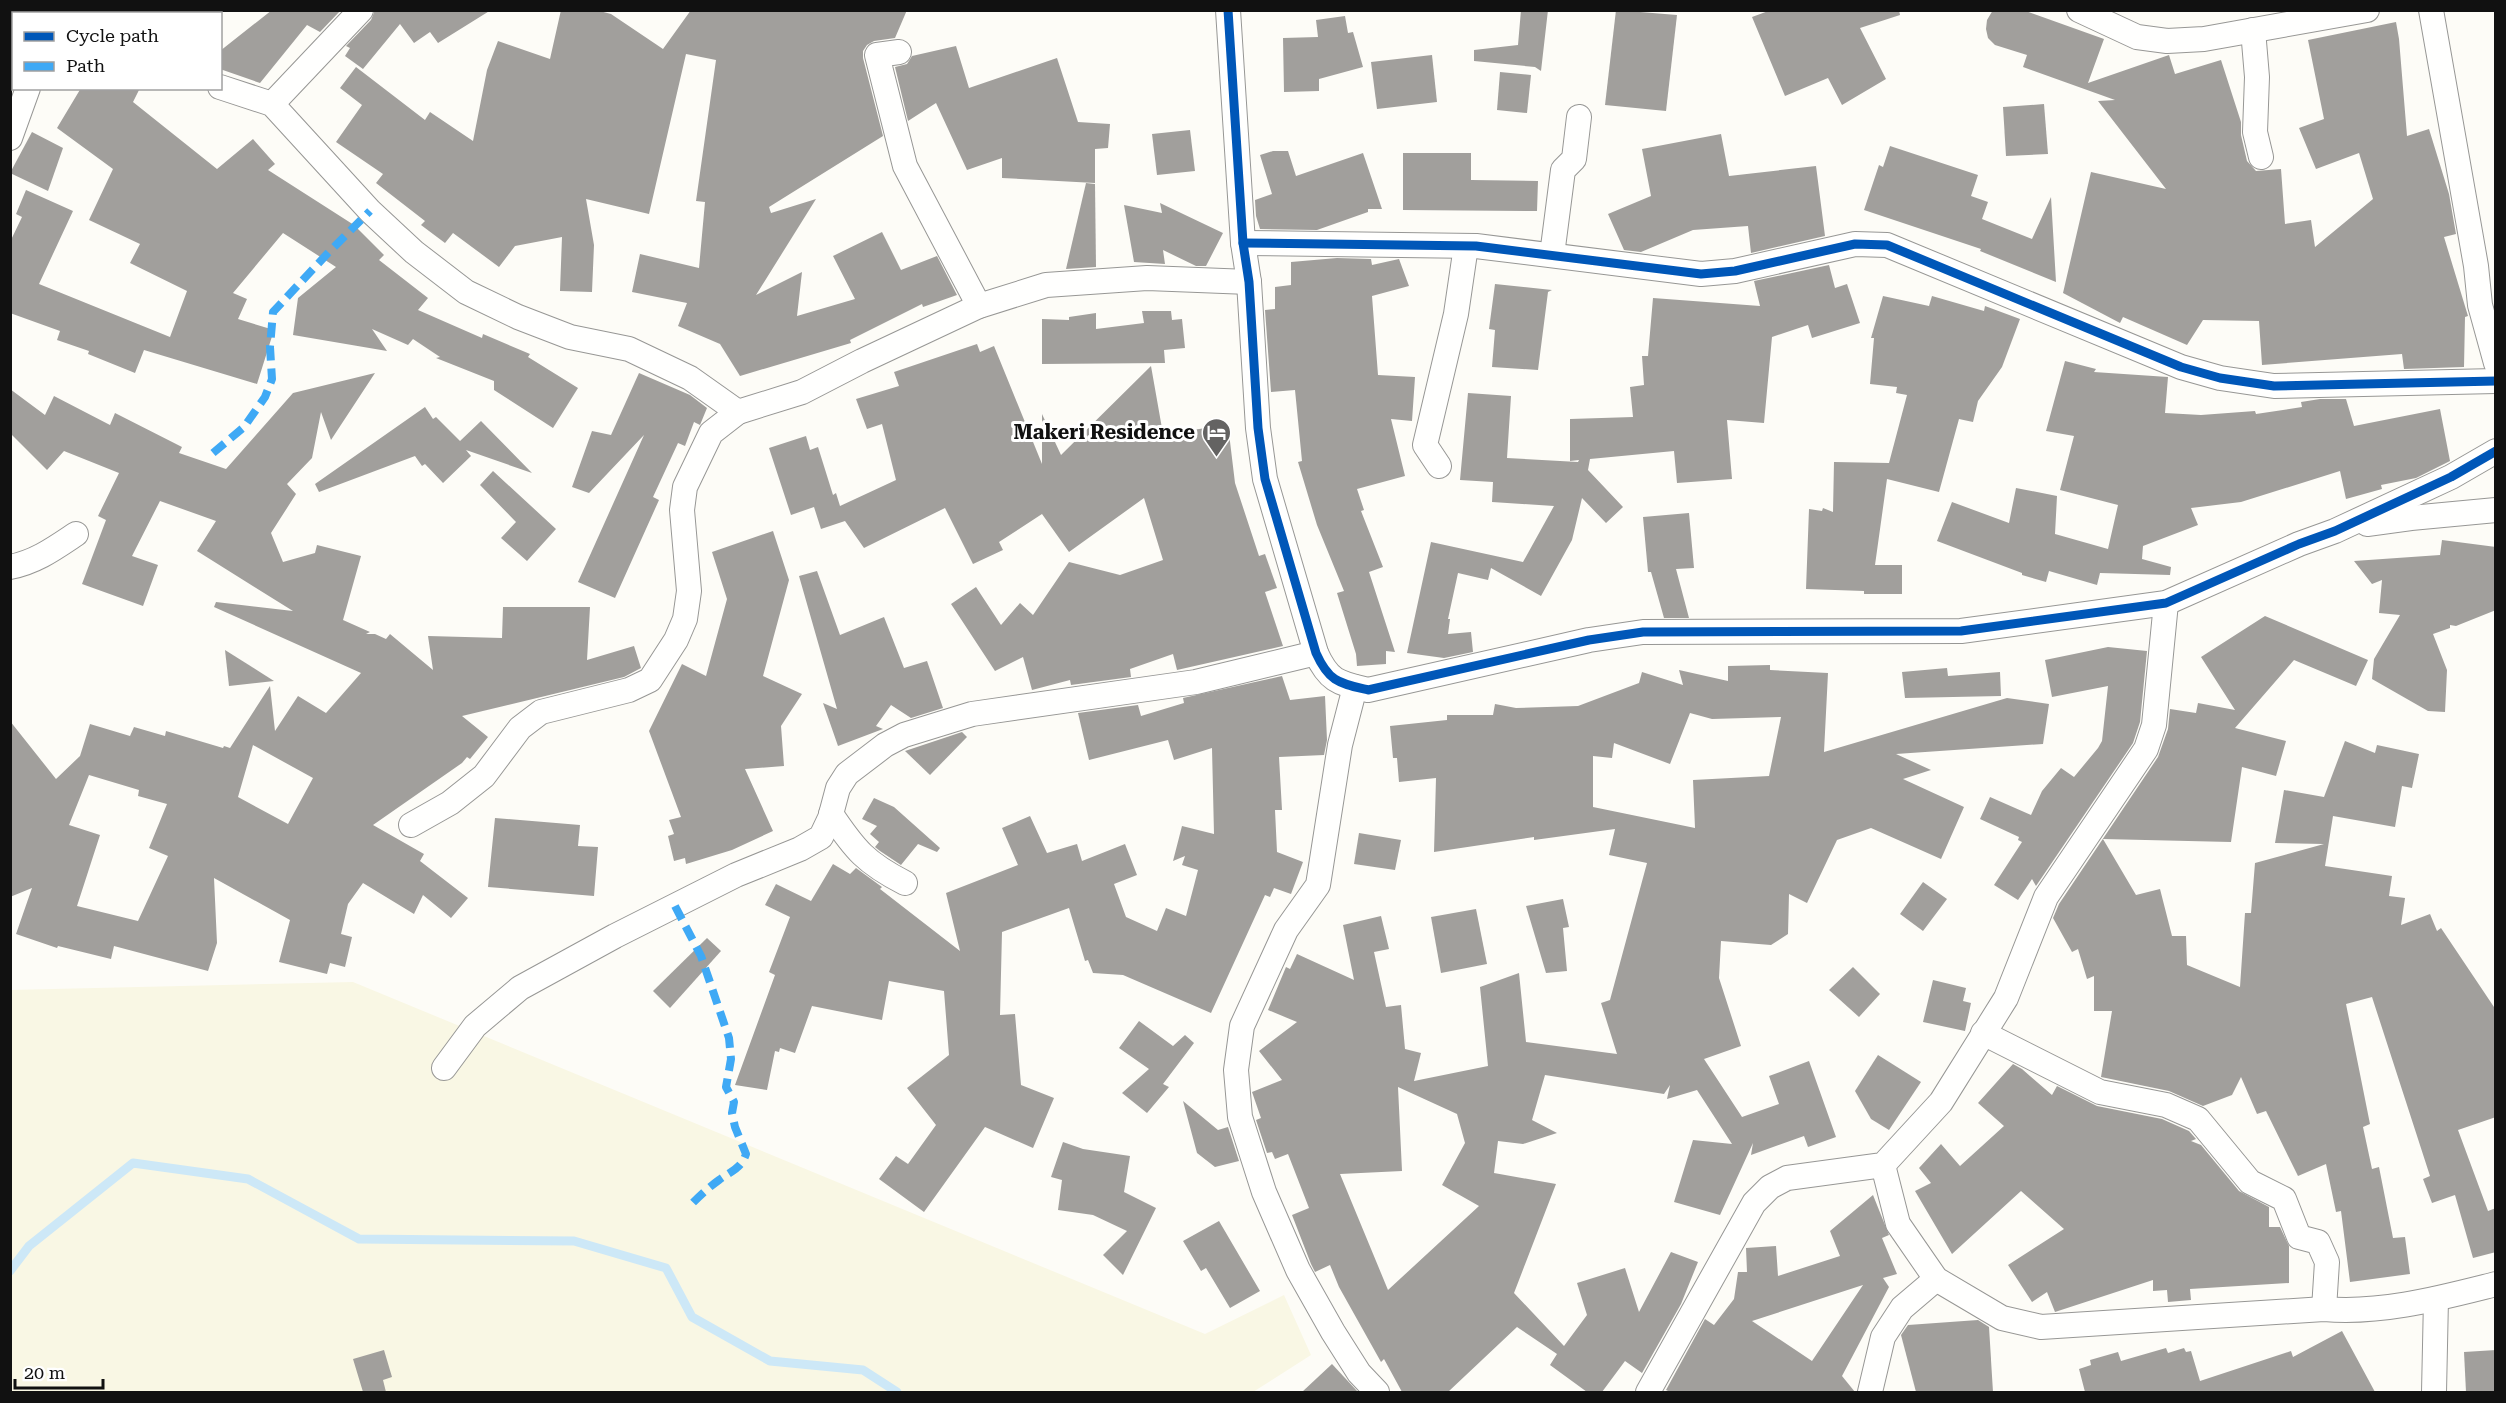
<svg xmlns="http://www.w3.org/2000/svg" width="2506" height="1403" viewBox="0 0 2506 1403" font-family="'Roboto Serif',serif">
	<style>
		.farmland { fill: #f9f7e4 }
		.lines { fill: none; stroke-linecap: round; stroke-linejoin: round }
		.stream { stroke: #cde8f7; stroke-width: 9 }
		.building { fill: #a19f9c; fill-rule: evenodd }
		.street-casing { stroke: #979795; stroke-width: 26 }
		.street { stroke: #fffffe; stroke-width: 24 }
		.quiet { stroke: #3fa9f5; stroke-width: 8; stroke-dasharray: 15 8; stroke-linecap: butt }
		.cycleway-casing { stroke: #fff; stroke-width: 13 }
		.cycleway { stroke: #0057b8; stroke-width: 9 }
		.labels { text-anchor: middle; stroke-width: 6; stroke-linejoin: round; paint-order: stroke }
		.poi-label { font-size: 20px; font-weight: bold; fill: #111; stroke: #fff; text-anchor: end }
	</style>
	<rect width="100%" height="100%" fill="#fdfcf7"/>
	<!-- farmland -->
	<path class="farmland" d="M353 982 1205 1334 1284 1295 1311 1355 1253 1392H11L10 990Z"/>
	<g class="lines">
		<!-- stream -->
		<path class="stream" d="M10 1271 29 1246 133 1163 248 1179 359 1239 574 1241 666 1268 692 1317 770 1361 863 1370 897 1392"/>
	</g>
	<!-- building -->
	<g class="building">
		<path d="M272 10H341L320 32 307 25 260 83 220 69V51Z"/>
		<path d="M375 10H491L438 43 430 32 414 43 400 24 363 69 345 56 350 48 346 46 371 20Z"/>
		<path d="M561 10H596L611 14 663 49 691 10H907L895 38 874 41 867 45 863 51V58L883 136 769 207 771 213 816 199 756 295 802 272 797 316 855 299 833 256 882 232 901 270 937 256 957 295 923 307 922 304 850 340 851 343 740 376 720 344 678 326 687 303 632 292 640 254 699 268 705 202 696 201 716 60 686 54 649 214 586 199 594 245 592 292 560 291 562 237 515 246 499 267 453 233 445 243 421 225 425 221 376 183 383 174 336 142 362 105 340 88 356 67 425 120 430 112 473 141 487 70 498 41 550 59Z"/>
		<path d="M1521 10H1548L1541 71 1535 67 1474 61V50L1518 45Z"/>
		<path d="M1616 10 1677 15 1666 111 1605 105Z"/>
		<path d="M1771 10H1899L1900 15 1860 28 1886 79 1842 105 1828 78 1785 96 1752 17Z"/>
		<path d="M1993 10H2023L2104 39 2088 83 2169 55 2175 74 2221 60 2241 122V135L2247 161 2256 171 2281 169 2285 224 2311 220 2315 247 2373 199 2359 153 2316 169 2299 128 2324 119 2308 40 2396 22 2399 39 2407 136 2429 129 2449 194 2456 234 2444 237 2468 316 2465 317 2464 367 2404 369 2402 354 2262 365 2259 321 2203 320 2187 345 2123 317 2120 323 2063 293 2091 172 2166 189 2098 101 2115 100 2023 67 2027 55 1995 45 1988 38 1986 29 1987 20Z"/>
		<path d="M1345 16 1348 33 1353 32 1363 67 1319 79V91L1284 92 1283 38 1318 37 1316 20Z"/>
		<path d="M956 46 969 88 1057 58 1078 122 1110 124 1108 148 1095 149V183L1002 178V158L967 170 936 103 908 121 895 67 907 64 912 56Z"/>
		<path d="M1432 55 1437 102 1377 109 1371 62Z"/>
		<path d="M1500 72 1531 75 1527 113 1497 110Z"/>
		<path d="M81 88H140L133 102 217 169 253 139 275 164 268 170 354 225 384 255 379 260 428 298 418 310 482 338 483 334 530 354 528 357 578 388 553 428 494 390V381L436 358 440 357 413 339 408 345 372 329 387 351 293 335 298 298 336 267 283 233 233 293 247 299 238 319 274 330 257 384 144 350 135 373 88 354 89 351 57 340 60 331 10 313V242L22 217 16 214 26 190 73 211 39 284 170 337 187 291 130 263 140 244 89 220 113 169 57 128Z"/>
		<path d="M2044 104 2048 154 2006 156 2003 107Z"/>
		<path d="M1190 130 1195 171 1157 175 1152 134Z"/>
		<path d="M32 132 63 148 48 191 10 173Z"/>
		<path d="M1721 134 1729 176 1816 166 1825 236 1751 253 1748 226 1693 230 1641 252 1624 250 1608 214 1651 196 1642 149Z"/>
		<path d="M1890 146 1978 175 1971 196 1988 202 1982 219 2032 239 2051 197 2056 282 1980 251 1981 249 1864 210 1879 165 1883 167Z"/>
		<path d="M1273 151H1288L1296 176 1363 153 1382 209H1368V212L1317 230 1260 229 1256 216 1255 200 1272 194 1260 155Z"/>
		<path d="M1403 153H1471V180L1538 181 1537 211 1403 210Z"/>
		<path d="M1086 183 1095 184 1096 267 1066 269Z"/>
		<path d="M1160 203 1223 233 1206 266H1196L1163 250 1165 264 1134 262 1124 205 1162 213Z"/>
		<path d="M1337 258 1371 259 1372 265 1399 259 1409 286 1372 296 1378 375 1415 377 1412 421 1391 419 1405 476 1357 489 1364 510 1361 511 1383 567 1369 572 1395 652 1386 651V664L1357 666 1356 654 1337 593 1344 591 1317 525 1298 462 1302 461 1295 390 1271 392 1265 310 1275 309V287L1291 285V262Z"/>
		<path d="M1829 265 1835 288 1847 284 1860 323 1812 338 1808 325 1772 337 1764 423 1727 420 1732 479 1677 483 1674 451 1590 459 1588 470 1623 507 1606 523 1582 498 1572 540 1541 596 1491 568 1488 580 1458 573 1448 619H1450L1448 634 1471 632 1473 652 1444 658 1407 653 1431 542 1523 562 1554 506 1492 502 1493 482 1460 480 1468 393 1511 396 1507 458 1578 462 1579 460 1570 461V419L1633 417 1630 387 1644 385 1642 356H1648L1653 298 1760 306 1754 281Z"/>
		<path d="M1495 284 1552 290 1548 292 1538 370 1492 367 1495 330 1489 329Z"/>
		<path d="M1883 296 1929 306 1932 296 1984 311 1985 306 2020 319 2002 367 1978 401 1973 422 1959 419 1939 492 1887 479 1875 565H1902V594H1864V591L1806 589 1809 509 1822 511 1823 508 1833 512 1834 462 1889 463 1907 395 1896 393 1897 387 1870 384 1874 338H1871Z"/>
		<path d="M1142 311H1171L1172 320 1182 319 1185 348 1164 350 1165 363 1042 364V319L1069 320V317L1096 313V329L1144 323Z"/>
		<path d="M977 344 980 352 994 346 1042 464V414L1061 455 1151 366 1163 434 1228 425 1235 483 1259 556 1265 554 1277 588 1265 592 1283 646 1177 670 1173 654 1130 669 1131 677 1071 685 1070 680 1032 690 1023 657 995 671 951 604 976 587 1001 625 1020 603 1033 615 1069 562 1120 575 1163 560 1144 498 1069 552 1042 514 999 542 1003 550 973 564 945 508 864 548 845 521 821 529 814 507 791 515 769 448 806 436 810 450 818 447 833 495 836 493 840 506 896 480 882 424 867 429 856 399 899 386 894 372Z"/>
		<path d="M2065 361 2096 369 2094 372 2168 377 2165 413 2201 415 2255 411 2256 414 2302 407 2301 402 2320 399H2346L2354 426 2440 409 2450 461 2416 478 2381 485 2382 489 2346 499 2340 471 2241 502 2191 508 2198 525 2143 546 2142 559 2171 567 2170 575 2100 573 2097 585 2049 571 2046 582 2022 575V573L1937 541 1952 502 2009 523 2016 488 2057 496 2055 534 2108 549 2118 505 2060 490 2074 436 2046 431Z"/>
		<path d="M375 373 331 440 321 412 312 458 287 484 296 494 271 533 283 562 315 553 317 545 361 556 343 620 370 632 366 634H375L386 639 390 634 433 670 428 636 502 638 503 607H590L587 660 634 646 641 668 624 677 462 716 488 737 470 759 467 757 462 763 373 825 424 854 420 861 468 898 451 918 423 895 414 914 363 883 348 904 341 934 352 937 345 967 330 963 327 974 279 962 290 920 214 878 217 943 208 971 114 946 111 959 58 946 57 948 16 934 32 888 10 897V721L56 779 80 756 90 724 130 736 134 727 165 736 166 731 223 748 224 746 230 748 270 686 275 731 298 696 326 713 361 673 214 607 216 602 293 611 197 551 216 521 160 501 132 556 158 565 143 606 82 584 106 520 98 516 119 473 64 451 47 470 10 433V389L45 415 54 396 110 425 115 413 182 447 179 453 226 469 293 393ZM253 745 313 778 288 824 238 797ZM89 775 139 790 138 796 167 804 149 848 168 856 138 921 77 906 100 835 69 825Z"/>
		<path d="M639 373 690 395 707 408 700 425 694 422 685 446 678 443 653 497 659 500 615 598 578 582 644 435 589 493 572 487 592 431 611 435Z"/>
		<path d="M425 407 433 419 436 417 460 441 481 421 532 473 466 450 471 456 443 483 425 464 422 466 415 456 319 492 315 484Z"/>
		<path d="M493 471 556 529 527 561 501 538 516 522 480 485Z"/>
		<path d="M1689 513 1694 568 1676 569 1689 618H1664L1651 572H1648L1643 517Z"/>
		<path d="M773 531 789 580 763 676 802 694 781 726 784 766 745 769 773 831 732 850 686 864 685 858 674 861 668 836 674 834 669 820 681 817 649 731 682 664 706 676 727 599 712 552Z"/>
		<path d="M2442 540 2496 547V610L2456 626 2450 625V628L2433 634 2447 670 2445 712 2428 711 2372 679 2374 659 2400 615 2379 613 2382 580 2372 584 2354 561 2440 555Z"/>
		<path d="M817 571 840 635 884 617 904 668 927 661 943 708 911 718 891 705 876 726 883 729 838 746 823 703 837 709 799 576Z"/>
		<path d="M2265 616 2368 660 2356 686 2294 660 2235 728 2286 741 2276 776 2242 767 2231 842 2103 839 2136 895 2160 889 2172 936H2186L2187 965 2240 987 2245 913H2251L2255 863 2324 844 2275 843 2284 790 2324 797 2345 741 2375 753 2377 745 2419 754 2412 788 2402 786 2395 827 2333 816 2325 866 2392 876 2389 896 2405 898 2401 925 2430 914 2437 931 2441 928 2496 1010V1117L2458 1130 2488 1211 2496 1208V1252L2473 1258 2455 1195 2432 1203 2423 1179 2430 1176 2372 997 2346 1004 2370 1124 2363 1127 2372 1169 2379 1167 2393 1238 2405 1237 2410 1274 2350 1282 2341 1211 2336 1212 2326 1164 2298 1176 2266 1111 2257 1114 2241 1077 2232 1095 2203 1106 2169 1091 2101 1077 2112 1011H2094V976L2087 979 2078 949 2072 952 2053 918 2059 904 2158 757 2168 729 2170 709 2196 713 2198 703 2235 710 2201 657Z"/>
		<path d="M2108 647 2147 651 2140 722 2133 743 2036 886 2032 879 2018 900 1994 885 2022 842 2018 840 2019 837 1980 819 1990 797 2031 815 2042 791 2061 768 2074 777 2098 748 2102 741 2108 686 2052 697 2045 660Z"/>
		<path d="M225 650 274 681 229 686Z"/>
		<path d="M1770 665V670L1828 673 1824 752 2007 698 2049 704 2043 744 1896 754 1931 770 1903 779 1964 807 1941 859 1871 828 1837 840 1807 903 1789 894 1788 934 1771 945 1721 941 1719 978 1741 1046 1704 1059 1742 1117 1779 1104 1769 1076 1809 1061 1836 1137 1808 1147 1804 1136 1751 1155 1753 1143 1720 1215 1674 1202 1693 1140 1732 1144 1697 1090 1667 1099 1670 1085 1664 1094 1545 1075 1532 1120 1557 1133 1523 1144 1498 1141 1494 1173 1556 1184 1514 1293 1564 1346 1587 1315 1577 1283 1625 1268 1639 1312 1671 1252 1698 1262 1681 1304 1642 1373 1625 1361 1602 1392H1587L1550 1365 1557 1354 1517 1327 1448 1392H1402L1384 1359 1381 1362 1339 1287 1330 1265 1315 1272 1311 1264 1292 1215 1309 1208 1288 1154 1275 1159 1272 1152 1267 1153 1256 1120 1261 1118 1252 1092 1282 1080 1259 1051 1297 1022 1268 1010 1286 967 1290 969 1297 954 1354 980 1343 925 1381 916 1389 949 1374 952 1386 1007 1401 1005 1405 1049 1421 1053 1414 1081 1488 1066 1480 987 1519 973 1526 1042 1617 1054 1601 1003 1610 1000 1647 863 1609 855 1615 829 1534 840V837L1434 852 1436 778 1399 782 1397 758H1393L1390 726 1447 720V715H1493L1495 704 1516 708 1578 706 1639 683 1642 672 1683 685 1679 670 1728 681V666ZM1690 713 1712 719 1781 717 1769 776 1693 780 1695 828 1593 807V756L1612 758 1614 743 1670 764ZM1398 1087 1457 1114 1465 1143 1442 1185 1479 1206 1388 1290 1340 1174 1402 1171Z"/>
		<path d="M1947 668 1948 676 2000 672 2001 696 1905 698 1902 672Z"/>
		<path d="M1282 676 1290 700 1325 696 1327 740 1324 755 1279 757 1282 810H1275L1277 852 1303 862 1291 894 1274 888 1270 897 1265 895 1211 1013 1123 975 1093 973 1088 960 1085 961 1069 908 1002 932 1000 1015 1015 1014 1021 1085 1054 1098 1033 1148 985 1127 924 1212 879 1179 896 1156 908 1164 936 1125 907 1088 949 1055 944 991 889 981 882 1020 812 1006 795 1053 780 1048 779 1052 775 1051 767 1090 735 1085 775 975 769 972 790 917 765 905 776 884 811 901 833 864 850 874 856 868 882 887 880 889 960 951 946 893 1018 865 1002 828 1030 816 1047 853 1077 844 1082 861 1125 844 1137 875 1114 884 1126 917 1157 931 1166 908 1186 916 1198 870 1182 865 1185 856 1173 861 1182 826 1214 834 1212 748 1174 760 1168 740 1089 760 1078 713 1138 705 1141 716 1184 703 1183 698Z"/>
		<path d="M962 732 967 737 930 775 905 751Z"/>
		<path d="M874 798 894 807 940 848 937 852 918 844 901 865 880 851 875 847 879 842 870 834 877 826 862 819Z"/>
		<path d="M495 818 580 825 578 846 598 847 594 896 488 887Z"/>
		<path d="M1359 833 1401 840 1395 870 1354 864Z"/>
		<path d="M1923 882 1947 899 1923 931 1900 914Z"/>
		<path d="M1563 899 1569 927 1563 928 1567 971 1546 973 1526 906Z"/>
		<path d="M1476 909 1487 964 1441 973 1431 917Z"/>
		<path d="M707 938 721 951 670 1008 653 991Z"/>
		<path d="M1853 967 1880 994 1859 1017 1829 990Z"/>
		<path d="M1933 980 1966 988 1963 1001 1971 1003 1965 1031 1923 1022Z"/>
		<path d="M1139 1021 1173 1046 1185 1035 1194 1043 1163 1084 1169 1087 1147 1113 1122 1093 1149 1069 1119 1048Z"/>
		<path d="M1878 1055 1921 1082 1889 1130 1871 1119 1855 1091Z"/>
		<path d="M2013 1064 2022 1069 2052 1095 2057 1086 2097 1106 2162 1119 2189 1131 2196 1139 2191 1141 2201 1145 2239 1191 2269 1207V1227H2280L2289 1246V1283L2190 1289 2191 1300 2168 1302 2167 1290 2153 1291V1280L2055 1312 2047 1292 2032 1302 2008 1265 2064 1229 2021 1191 1952 1254 1915 1191 1931 1183 1919 1168 1941 1144 1960 1166 2004 1126 1978 1103Z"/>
		<path d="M1183 1101 1218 1130 1228 1127 1239 1161 1215 1167 1197 1153Z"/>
		<path d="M1063 1142 1083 1149 1130 1156 1124 1192 1156 1208 1123 1275 1103 1255 1127 1231 1093 1215 1058 1210 1062 1180 1051 1177Z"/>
		<path d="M1873 1195 1889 1235 1882 1238 1897 1274 1883 1278 1889 1287 1842 1376 1855 1392H1670L1666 1390 1705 1319 1714 1325 1734 1299 1738 1272H1747L1746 1248 1776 1246 1778 1276 1840 1256 1830 1231ZM1863 1285 1812 1361 1752 1321Z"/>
		<path d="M1219 1221 1260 1291 1230 1308 1206 1268 1201 1271 1183 1241Z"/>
		<path d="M1978 1320 1989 1327 1993 1392H1916L1901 1335 1908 1325Z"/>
		<path d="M2342 1331 2375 1392H2085L2079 1369 2091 1365 2090 1360 2118 1352 2121 1361 2166 1348 2168 1353 2184 1348 2186 1352 2191 1351 2200 1381 2291 1351 2293 1357Z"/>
		<path d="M384 1350 392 1377 383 1380 386 1392H363L353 1359Z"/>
		<path d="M2496 1350V1392H2466L2464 1352Z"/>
		<path d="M1332 1364 1358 1392H1302Z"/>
	</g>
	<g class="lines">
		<defs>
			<g id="street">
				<path d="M50 10 55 14"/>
				<path d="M1228 10 1243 243 1249 282 1258 428 1265 479 1316 653C1329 682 1339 683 1368 690L1589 640 1643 632 1961 631 2166 603 2299 544 2335 531 2451 477 2496 451"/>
				<path d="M2079 10 2137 37 2167 41 2204 39 2367 10"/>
				<path d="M2431 10 2476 266 2480 305 2496 363"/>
				<path d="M2253 30 2257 77 2255 132 2261 157"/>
				<path d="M899 52 877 55 905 166 979 306"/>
				<path d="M220 87 272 104 370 211 414 252 466 292 518 317 570 337 629 349 690 378 738 412 802 392 862 361 979 306 1046 285 1147 278 1249 282"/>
				<path d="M272 104 361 10"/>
				<path d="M10 138 28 88"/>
				<path d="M1243 243 1476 246 1701 274 1735 271 1855 244 1887 245 2181 367 2220 378 2274 386 2496 381"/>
				<path d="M1552 255 1563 170 1574 159 1579 117"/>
				<path d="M1439 466 1425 445 1456 314 1466 246"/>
				<path d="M2367 524 2411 518 2496 510"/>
				<path d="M10 567C36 562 55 548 76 534"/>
				<path d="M1355 687 1340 745 1318 885 1286 930 1242 1026 1236 1070 1240 1117 1264 1192 1298 1270 1333 1332 1359 1373 1377 1392"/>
				<path d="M831 814C855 850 866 863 905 883"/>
				<path d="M411 825 450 803 484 776 520 728 541 712 629 690 650 680 676 640 685 619 689 591 682 510 685 487 711 433 738 412"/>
				<path d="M1983 1033 2100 1092 2166 1105 2198 1119 2250 1182 2284 1199 2299 1237 2318 1242 2327 1262 2324 1309"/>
				<path d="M444 1068 475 1026 520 988 615 936 736 875 800 849 821 837 830 818 838 788 847 774 885 745 904 735 972 714 1196 682 1316 653"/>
				<path d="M1883 1165 1898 1224 1936 1279 2002 1318 2041 1327 2324 1309C2382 1314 2440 1298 2496 1284"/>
				<path d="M1648 1392 1754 1203 1770 1187 1787 1178 1883 1165 1941 1102 2006 998 2046 897 2146 749 2154 725 2166 603"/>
				<path d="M1870 1392 1883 1337 1902 1308 1936 1279"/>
				<path d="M2434 1392 2436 1299"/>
			</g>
		</defs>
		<!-- street casing -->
		<use href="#street" class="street-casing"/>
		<!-- street -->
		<use href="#street" class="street"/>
		<!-- quiet -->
		<g class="quiet">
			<path d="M213 453 244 427 265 397 272 379 270 347 273 312 328 253 370 211"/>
			<path d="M675 906 701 956 729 1038 731 1059 726 1087 734 1102 732 1113 735 1127 746 1154C741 1169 731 1171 719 1180 708 1188 698 1197 689 1207"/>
		</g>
		<defs>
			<g id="cycleway">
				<path d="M1228 10 1243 243 1249 282 1258 428 1265 479 1316 653C1329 682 1339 683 1368 690L1589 640 1643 632 1961 631 2166 603 2299 544 2335 531 2451 477 2496 451"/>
				<path d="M1243 243 1476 246 1701 274 1735 271 1855 244 1887 245 2181 367 2220 378 2274 386 2496 381"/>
			</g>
		</defs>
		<!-- cycleway casing -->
		<use href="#cycleway" class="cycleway-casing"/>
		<!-- cycleway -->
		<use href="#cycleway" class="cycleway"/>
	</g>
	<!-- icons -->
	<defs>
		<symbol id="hotel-pin" viewBox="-11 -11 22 30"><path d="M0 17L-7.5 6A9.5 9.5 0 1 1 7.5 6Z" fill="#646362" stroke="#fff"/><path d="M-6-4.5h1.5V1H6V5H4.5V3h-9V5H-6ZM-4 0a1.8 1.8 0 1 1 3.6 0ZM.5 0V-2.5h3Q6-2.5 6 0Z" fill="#fff"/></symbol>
	</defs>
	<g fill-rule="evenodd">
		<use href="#hotel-pin" x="1200" y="416" width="33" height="45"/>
	</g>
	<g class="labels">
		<!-- poi labels -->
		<g class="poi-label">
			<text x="1195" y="439">Makeri Residence</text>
		</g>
	</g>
	<!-- border -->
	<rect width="2506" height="1403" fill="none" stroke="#111111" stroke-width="24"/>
	<!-- legend -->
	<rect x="12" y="12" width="210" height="78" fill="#ffffff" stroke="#a0a0a0" stroke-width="1.5"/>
	<rect x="24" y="32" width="30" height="9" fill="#0057b8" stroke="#a0a0a0" stroke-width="1.5"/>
	<text x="66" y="42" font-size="18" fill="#111111">Cycle path</text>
	<rect x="24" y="62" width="30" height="9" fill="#3fa9f5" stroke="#a0a0a0" stroke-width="1.5"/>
	<text x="66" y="72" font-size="18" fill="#111111">Path</text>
	<!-- scale -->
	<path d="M15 1379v9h88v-9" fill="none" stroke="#111111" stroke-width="3"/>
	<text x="24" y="1379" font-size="18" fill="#111111" stroke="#ffffff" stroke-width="4.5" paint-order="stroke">20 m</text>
</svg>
